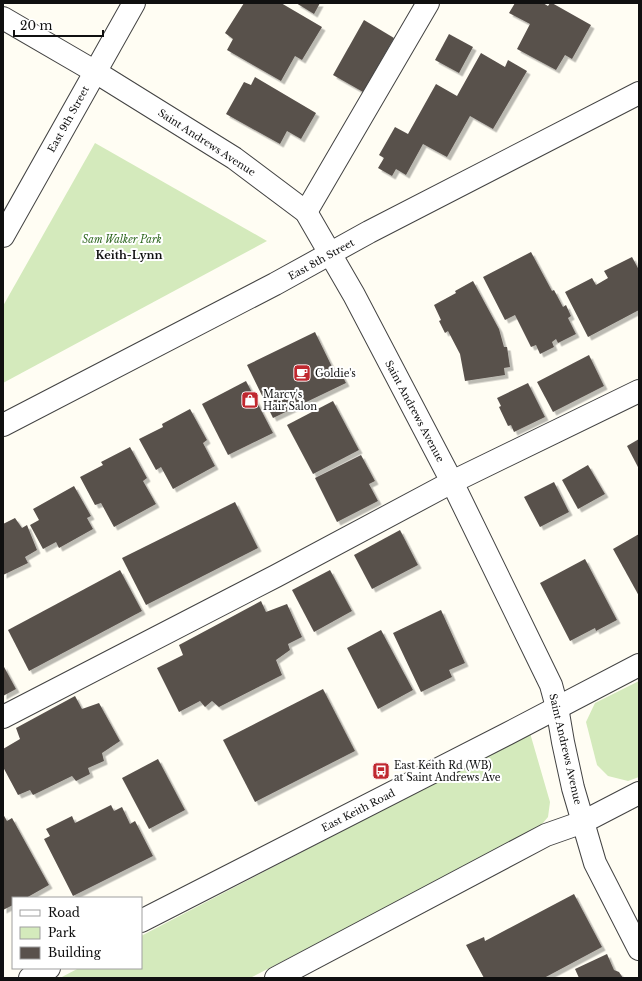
<svg xmlns="http://www.w3.org/2000/svg" width="642" height="981" viewBox="0 0 642 981" font-family="'Libre Baskerville',serif">
	<style>
		.green { fill: #d4eabc }
		.building { fill: #59514c; filter: url(#shadow) }
		.lines { fill: none; stroke-linecap: round; stroke-linejoin: round }
		.minor-casing { stroke: #434343; stroke-width: 24 }
		.minor { stroke: #fff; stroke-width: 22 }
		.labels { text-anchor: middle; stroke-width: 4; stroke-linejoin: round; paint-order: stroke }
		.street-label { font-size: 10px; fill: #101010; stroke: #fff }
		.park-label { font-size: 10px; font-style: italic; fill: #2f6820; stroke: #fff }
		.poi-label { font-size: 10px; fill: #101010; stroke: #fff; text-anchor: start }
		.neighbourhood-label { font-size: 11px; font-weight: bold; fill: #101010; stroke: #fff }
	</style>
	<defs>
		<filter id="shadow"><feDropShadow dx="3.5" dy="3.5" stdDeviation="0" flood-color="#0004"/></filter>
	</defs>
	<rect width="100%" height="100%" fill="#fffdf3"/>
	<!-- green -->
	<g class="green">
		<path d="M95 143 267 241 3 383V306Z"/>
		<path d="M639 681V777L628 781 608 776 597 765 586 722 595 703Z"/>
		<path d="M530 733 550 802 548 817 537 830 250 978H60L79 968H141V936Z"/>
	</g>
	<!-- building -->
	<g class="building">
		<path d="M244 3H281L322 27 302 60 295 56 281 81 227 50 233 39 225 33Z"/>
		<path d="M296 3H320L314 14Z"/>
		<path d="M515 3H543L548 6 550 3H552L591 25 572 59 565 55 556 70 517 49 530 24 509 13Z"/>
		<path d="M364 20 394 38 363 92 333 75Z"/>
		<path d="M449 34 473 47 459 73 435 60Z"/>
		<path d="M481 53 505 67 508 60 527 71 493 129 470 116 447 157 423 144 406 175 396 169 392 176 378 168 384 158 379 155 395 127 408 134 436 84 457 96Z"/>
		<path d="M255 77 316 113 301 139 287 131 280 144 226 114 244 82 251 85Z"/>
		<path d="M531 252 552 291 554 290 563 307 566 305 571 316 568 318 576 334 558 343 556 339 552 342 554 347 540 354 536 345 531 347 515 315 505 320 483 277Z"/>
		<path d="M632 257 639 270V310L588 337 565 292 592 278 596 285 608 278 604 271Z"/>
		<path d="M473 281 499 329 504 347H507L510 367 504 368 505 375 465 381 460 354 448 331 445 333 439 321 441 320 434 305 456 293 455 291Z"/>
		<path d="M315 332 335 373 340 371 346 383 273 418 247 365Z"/>
		<path d="M589 355 604 386 553 412 537 382Z"/>
		<path d="M246 381 273 433 228 455 202 404Z"/>
		<path d="M528 383 545 417 514 432 511 425 508 426 499 407 501 406 497 398Z"/>
		<path d="M333 401 359 450 313 474 287 425Z"/>
		<path d="M190 409 207 440 203 443 215 466 173 489 161 467 156 470 139 439 163 427 162 424Z"/>
		<path d="M639 439V469L627 446Z"/>
		<path d="M130 447 147 478 143 481 156 504 114 527 101 503 95 505 80 477 103 465 101 462Z"/>
		<path d="M361 455 375 481 369 484 378 501 337 522 315 478Z"/>
		<path d="M588 465 605 494 578 509 562 480Z"/>
		<path d="M554 482 569 512 540 527 524 497Z"/>
		<path d="M74 486 91 516 87 518 93 529 59 548 56 542 43 549 30 525 39 520 33 509Z"/>
		<path d="M235 502 258 548 146 605 122 558Z"/>
		<path d="M15 518 22 528 27 525 37 550 25 557 28 563 3 575V524Z"/>
		<path d="M400 530 418 565 372 589 354 555Z"/>
		<path d="M639 534V596L613 549Z"/>
		<path d="M585 559 617 620 596 631 595 628 570 641 540 583Z"/>
		<path d="M120 570 142 611 29 671 8 630Z"/>
		<path d="M330 570 352 611 314 632 292 590Z"/>
		<path d="M261 601 266 612 287 604 302 637 288 644 290 650 276 660 282 675 219 707 212 701 205 707 200 701 179 712 157 668 183 655 179 645Z"/>
		<path d="M441 610 465 663 449 670 452 677 421 692 393 633Z"/>
		<path d="M381 630 413 690 378 709 347 648Z"/>
		<path d="M3 665 16 689 3 696Z"/>
		<path d="M323 689 355 751 255 802 223 740Z"/>
		<path d="M75 696 82 709 99 703 120 741 102 753 104 761 88 768 90 774 76 781 72 776 33 795 30 790 18 795 3 767V749L20 739 16 728Z"/>
		<path d="M158 759 185 810 149 829 122 778Z"/>
		<path d="M111 805 114 811 122 807 130 824 135 821 153 856 73 896 44 839 50 836 46 829 72 816 75 823Z"/>
		<path d="M3 814 7 821 12 818 49 885 26 898H13V905L3 910Z"/>
		<path d="M574 894 602 947 544 978H484L466 945 484 937 485 941Z"/>
		<path d="M607 954 614 970 619 972 623 978H579L575 969Z"/>
	</g>
	<g class="lines">
		<defs>
			<g id="minor">
				<path d="M3 18 94 71 234 158 306 212 354 295 452 482 551 685 557 707 563 742 573 788 595 863 639 949"/>
				<path d="M306 212 428 3"/>
				<path d="M3 236 134 3"/>
				<path d="M3 425 275 284 369 232 639 93"/>
				<path d="M3 717 276 576 452 482 639 391"/>
				<path d="M141 921 507 734 639 665"/>
				<path d="M30 978 49 968"/>
				<path d="M276 978 546 835 583 822 639 793"/>
			</g>
		</defs>
		<!-- minor casing -->
		<use href="#minor" class="minor-casing"/>
		<!-- minor -->
		<use href="#minor" class="minor"/>
	</g>
	<!-- icons -->
	<defs>
		<symbol id="cafe-square" viewBox="-11 -11 22 22"><rect x="-9" y="-9" width="18" height="18" rx="4" fill="#c0282f" stroke="#fff"/><path d="M-5.5-4.5H6V0H3Q3 3.5 0 3.5H-2.5Q-5.5 3.5-5.5 0ZM3-3.2v2h1.7v-2ZM-6 4.5H4V6H-6Z" fill="#fff"/></symbol>
		<symbol id="shop-square" viewBox="-11 -11 22 22"><rect x="-9" y="-9" width="18" height="18" rx="4" fill="#c0282f" stroke="#fff"/><path d="M-5-2.5h2.3a2.7 3.5 0 0 1 5.4 0H5L5.5 6h-11ZM-1.5-2.5h3a1.5 2.3 0 0 0-3 0Z" fill="#fff"/></symbol>
		<symbol id="bus-square" viewBox="-11 -11 22 22"><rect x="-9" y="-9" width="18" height="18" rx="4" fill="#c0282f" stroke="#fff"/><path d="M-5-6H5V4H4V6H2V4H-2V6H-4V4H-5ZM-3.5-4V0h7V-4ZM-3.5 1.2v1.5H-2V1.2ZM2 1.2v1.5H3.5V1.2Z" fill="#fff"/></symbol>
	</defs>
	<g fill-rule="evenodd">
		<use href="#cafe-square" x="292" y="363" width="20" height="20"/>
		<use href="#shop-square" x="240" y="390" width="20" height="20"/>
		<use href="#bus-square" x="371" y="761" width="20" height="20"/>
	</g>
	<g class="labels">
		<!-- street labels -->
		<g class="street-label">
			<text transform="translate(68 119) rotate(-61)" y="4">East 9th Street</text>
			<text transform="translate(207 142) rotate(33)" y="4">Saint Andrews Avenue</text>
			<text transform="translate(321 259) rotate(-29)" y="4">East 8th Street</text>
			<text transform="translate(415 411) rotate(62)" y="4">Saint Andrews Avenue</text>
			<text transform="translate(566 749) rotate(77)" y="4">Saint Andrews Avenue</text>
			<text transform="translate(358 810) rotate(-27)" y="4">East Keith Road</text>
		</g>
		<!-- park labels -->
		<g class="park-label">
			<text x="122" y="243">Sam Walker Park</text>
		</g>
		<!-- poi labels -->
		<g class="poi-label">
			<text x="315" y="377">Goldie's</text>
			<text x="263" y="398">Marcy's<tspan x="263" dy="12">Hair Salon</tspan></text>
			<text x="394" y="769">East Keith Rd (WB)<tspan x="394" dy="12">at Saint Andrews Ave</tspan></text>
		</g>
		<!-- neighbourhood labels -->
		<g class="neighbourhood-label">
			<text x="129" y="259">Keith-Lynn</text>
		</g>
	</g>
	<!-- border -->
	<rect width="642" height="981" fill="none" stroke="#101010" stroke-width="8"/>
	<!-- legend -->
	<rect x="12" y="897" width="130" height="72" fill="#ffffff" stroke="#9f9f9f"/>
	<rect x="20" y="910" width="20" height="6" fill="#ffffff" stroke="#9f9f9f"/>
	<text x="48" y="917" font-size="12" fill="#101010">Road</text>
	<rect x="20" y="927" width="20" height="12" fill="#d4eabc" stroke="#9f9f9f"/>
	<text x="48" y="937" font-size="12" fill="#101010">Park</text>
	<rect x="20" y="947" width="20" height="12" fill="#59514c" stroke="#9f9f9f"/>
	<text x="48" y="957" font-size="12" fill="#101010">Building</text>
	<!-- scale -->
	<path d="M14 30v6h89v-6" fill="none" stroke="#101010" stroke-width="2"/>
	<text x="20" y="30" font-size="12" fill="#101010" stroke="#ffffff" stroke-width="3" paint-order="stroke">20 m</text>
</svg>
